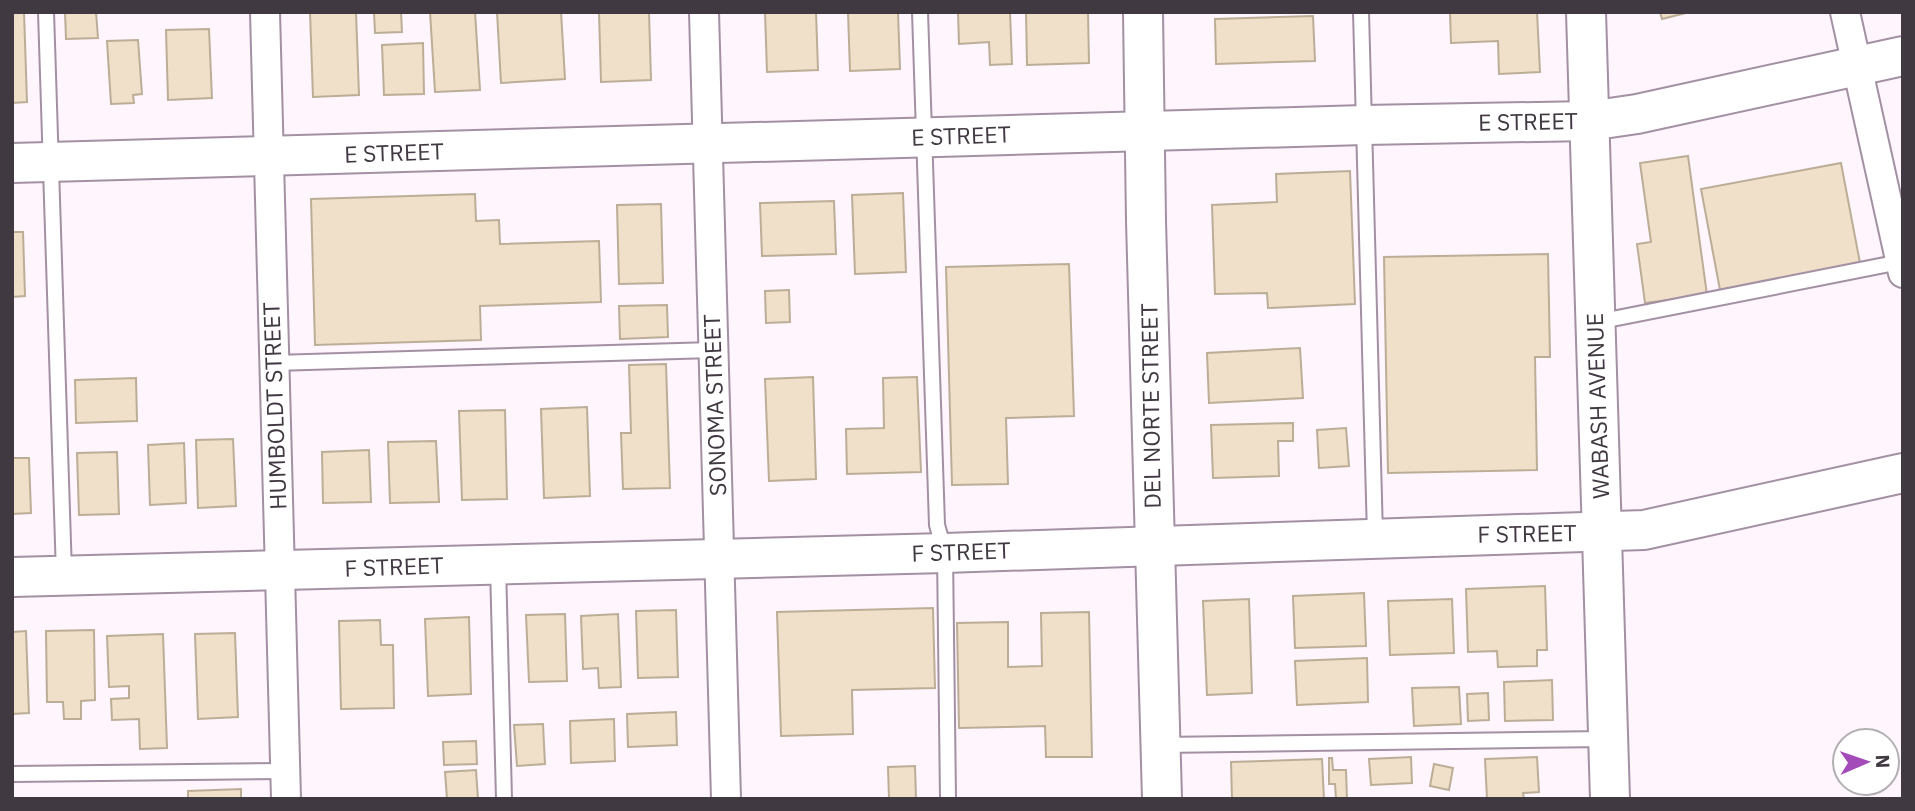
<svg xmlns="http://www.w3.org/2000/svg" width="1915" height="811" viewBox="0 0 1915 811" font-family="'IBM Plex Sans',sans-serif">
	<style>
		.building { fill: #f0e0ca; stroke: #bcad97; stroke-width: 2 }
		.lines { fill: none; stroke-linecap: round; stroke-linejoin: round }
		.lane-casing { stroke: #a390a3; stroke-width: 18 }
		.street-casing { stroke: #a390a3; stroke-width: 32 }
		.secondary-casing { stroke: #a390a3; stroke-width: 42 }
		.lane { stroke: #fff; stroke-width: 14 }
		.street { stroke: #fff; stroke-width: 28 }
		.secondary { stroke: #fff; stroke-width: 38 }
		.labels { text-anchor: middle; stroke-width: 6; stroke-linejoin: round; paint-order: stroke }
		.street-label { font-size: 23px; fill: #413941; stroke: #fff }
	</style>
	<rect width="100%" height="100%" fill="#fef5fd"/>
	<!-- building -->
	<g class="building">
		<path d="M12 12H24L27 102 12 103Z"/>
		<path d="M65 12H96L98 38 66 39Z"/>
		<path d="M310 12H356L359 95 313 97Z"/>
		<path d="M374 12H401L402 32 375 33Z"/>
		<path d="M430 12H475L480 90 435 92Z"/>
		<path d="M497 12H561L565 79 501 83Z"/>
		<path d="M599 12H649L651 80 601 82Z"/>
		<path d="M765 12H816L818 70 767 72Z"/>
		<path d="M848 12H898L900 69 850 71Z"/>
		<path d="M958 12H1010L1012 64 990 65 989 42 959 44Z"/>
		<path d="M1026 12H1088L1089 63 1027 65Z"/>
		<path d="M1450 12H1537L1540 72 1499 74 1498 41 1451 43Z"/>
		<path d="M1660 12H1690L1662 19Z"/>
		<path d="M1313 16 1315 61 1216 64 1215 19Z"/>
		<path d="M209 29 212 98 168 100 166 30Z"/>
		<path d="M138 40 142 94 133 95 134 103 111 104 107 41Z"/>
		<path d="M423 43 424 94 384 95 382 45Z"/>
		<path d="M1688 156 1707 295 1645 303 1637 244 1651 242 1640 163Z"/>
		<path d="M1841 163 1860 263 1720 290 1701 189Z"/>
		<path d="M1350 171 1355 304 1268 308 1267 293 1215 294 1212 205 1277 202 1276 174Z"/>
		<path d="M903 193 906 272 855 274 852 195Z"/>
		<path d="M475 194 476 221 499 220 500 244 599 241 601 302 480 306 481 340 315 345 311 199Z"/>
		<path d="M834 201 836 254 762 256 760 203Z"/>
		<path d="M661 204 663 283 619 284 617 205Z"/>
		<path d="M12 232H23L25 296 12 297Z"/>
		<path d="M1548 254 1550 357H1535L1537 470 1388 473 1384 257Z"/>
		<path d="M1069 264 1074 416 1006 418 1008 484 952 485 946 267Z"/>
		<path d="M789 290 790 322 766 323 765 291Z"/>
		<path d="M667 305 668 337 620 339 619 306Z"/>
		<path d="M1300 348 1303 398 1209 403 1207 353Z"/>
		<path d="M666 364 670 488 623 489 621 433H631L629 365Z"/>
		<path d="M813 377 816 479 769 481 765 379Z"/>
		<path d="M917 377 921 472 847 474 846 429 884 428 883 378Z"/>
		<path d="M136 378 137 421 76 423 75 380Z"/>
		<path d="M587 407 590 496 544 498 541 409Z"/>
		<path d="M505 410 507 499 462 500 459 411Z"/>
		<path d="M1293 423V441H1278L1279 476 1213 478 1211 425Z"/>
		<path d="M1346 428 1349 466 1319 468 1317 430Z"/>
		<path d="M233 439 236 506 198 508 196 440Z"/>
		<path d="M436 441 439 502 390 503 388 442Z"/>
		<path d="M184 443 186 503 150 505 148 445Z"/>
		<path d="M369 450 371 502 323 503 322 452Z"/>
		<path d="M117 452 119 514 79 515 77 453Z"/>
		<path d="M12 458H29L31 513 12 514Z"/>
		<path d="M1545 586 1547 650H1537V666L1498 667 1497 651 1468 652 1466 589Z"/>
		<path d="M1364 593 1366 646 1295 648 1293 596Z"/>
		<path d="M1249 599 1252 693 1207 695 1203 601Z"/>
		<path d="M1452 599 1454 653 1390 655 1388 601Z"/>
		<path d="M933 608 935 688 852 690 853 734 781 736 777 612Z"/>
		<path d="M676 610 678 677 638 678 636 611Z"/>
		<path d="M1089 612 1092 757H1046L1045 726 959 728 957 623 1008 622V667L1042 666 1041 613Z"/>
		<path d="M565 614 567 681 529 682 526 615Z"/>
		<path d="M618 614 621 687 599 688 598 668 583 669 581 616Z"/>
		<path d="M469 617 471 694 428 696 425 619Z"/>
		<path d="M380 620 381 645H393L394 708 341 709 339 621Z"/>
		<path d="M94 630 95 700 81 701V719H64L63 702H47L46 631Z"/>
		<path d="M26 631 29 713 12 714V632Z"/>
		<path d="M235 633 238 717 198 719 195 634Z"/>
		<path d="M163 634 167 748 140 749 139 719 112 720 111 699 129 698V686L109 687 107 636Z"/>
		<path d="M1367 658 1368 702 1297 705 1295 661Z"/>
		<path d="M1552 680 1553 720 1505 721 1504 682Z"/>
		<path d="M1459 687 1461 724 1414 726 1412 688Z"/>
		<path d="M1488 693 1489 720 1468 721 1467 694Z"/>
		<path d="M676 712 677 745 628 747 627 714Z"/>
		<path d="M614 719 615 761 571 763 570 721Z"/>
		<path d="M543 724 545 764 517 766 514 725Z"/>
		<path d="M476 741 477 764 444 765 443 742Z"/>
		<path d="M1411 757 1412 783 1371 785 1369 759Z"/>
		<path d="M1537 757 1539 792 1523 793 1524 799H1487L1485 759Z"/>
		<path d="M1329 758H1332L1333 770H1346L1347 799H1336L1335 784H1329Z"/>
		<path d="M1322 759 1324 799H1232L1231 762Z"/>
		<path d="M1434 764 1453 768 1449 790 1430 786Z"/>
		<path d="M915 766 916 799H889L888 767Z"/>
		<path d="M476 770 478 799H447L445 772Z"/>
		<path d="M241 789V799H188V791Z"/>
	</g>
	<g class="lines">
		<defs>
			<g id="lane">
				<path d="M46 12 64 574"/>
				<path d="M920 12 937 525 945 553 948 799"/>
				<path d="M1361 12 1375 536"/>
				<path d="M1597 322 1900 262"/>
				<path d="M274 363 713 350"/>
				<path d="M498 566 504 799"/>
				<path d="M1162 745 1607 739"/>
				<path d="M12 774 285 771"/>
			</g>
			<g id="street">
				<path d="M265 12 286 799"/>
				<path d="M704 12 726 799"/>
				<path d="M1845 12 1903 273"/>
			</g>
			<g id="secondary">
				<path d="M1143 12 1146 221 1162 799"/>
				<path d="M1586 12 1610 799"/>
				<path d="M12 163 1364 125 1589 121 1637 114 1903 56"/>
				<path d="M12 577 945 553 1644 530 1903 473"/>
			</g>
		</defs>
		<!-- lane casing -->
		<use href="#lane" class="lane-casing"/>
		<!-- street casing -->
		<use href="#street" class="street-casing"/>
		<!-- secondary casing -->
		<use href="#secondary" class="secondary-casing"/>
		<!-- lane -->
		<use href="#lane" class="lane"/>
		<!-- street -->
		<use href="#street" class="street"/>
		<!-- secondary -->
		<use href="#secondary" class="secondary"/>
	</g>
	<g class="labels">
		<!-- street labels -->
		<g class="street-label">
			<text transform="translate(1528 122) rotate(-1)" y="8">E STREET</text>
			<text transform="translate(961 136) rotate(-2)" y="8">E STREET</text>
			<text transform="translate(394 153) rotate(-2)" y="8">E STREET</text>
			<text transform="translate(715 405) rotate(-92)" y="8">SONOMA STREET</text>
			<text transform="translate(275 406) rotate(-92)" y="8">HUMBOLDT STREET</text>
			<text transform="translate(1151 406) rotate(-91)" y="8">DEL NORTE STREET</text>
			<text transform="translate(1598 406) rotate(-92)" y="8">WABASH AVENUE</text>
			<text transform="translate(1527 534) rotate(-1)" y="8">F STREET</text>
			<text transform="translate(961 552) rotate(-2)" y="8">F STREET</text>
			<text transform="translate(394 567) rotate(-2)" y="8">F STREET</text>
		</g>
	</g>
	<!-- border -->
	<rect width="1915" height="811" fill="none" stroke="#413941" stroke-width="28"/>
	<!-- north arrow -->
	<g transform="translate(1866 762) rotate(88)"><circle r="33" fill="#ffffff" stroke="#b3b0b3" stroke-width="2"/>
	<path d="M0-5L12 26L0 18L-12 26Z" fill="#a34cb9"/>
	<text y="-10" font-size="19" font-weight="bold" text-anchor="middle" fill="#413941">N</text>
	</g>
</svg>
